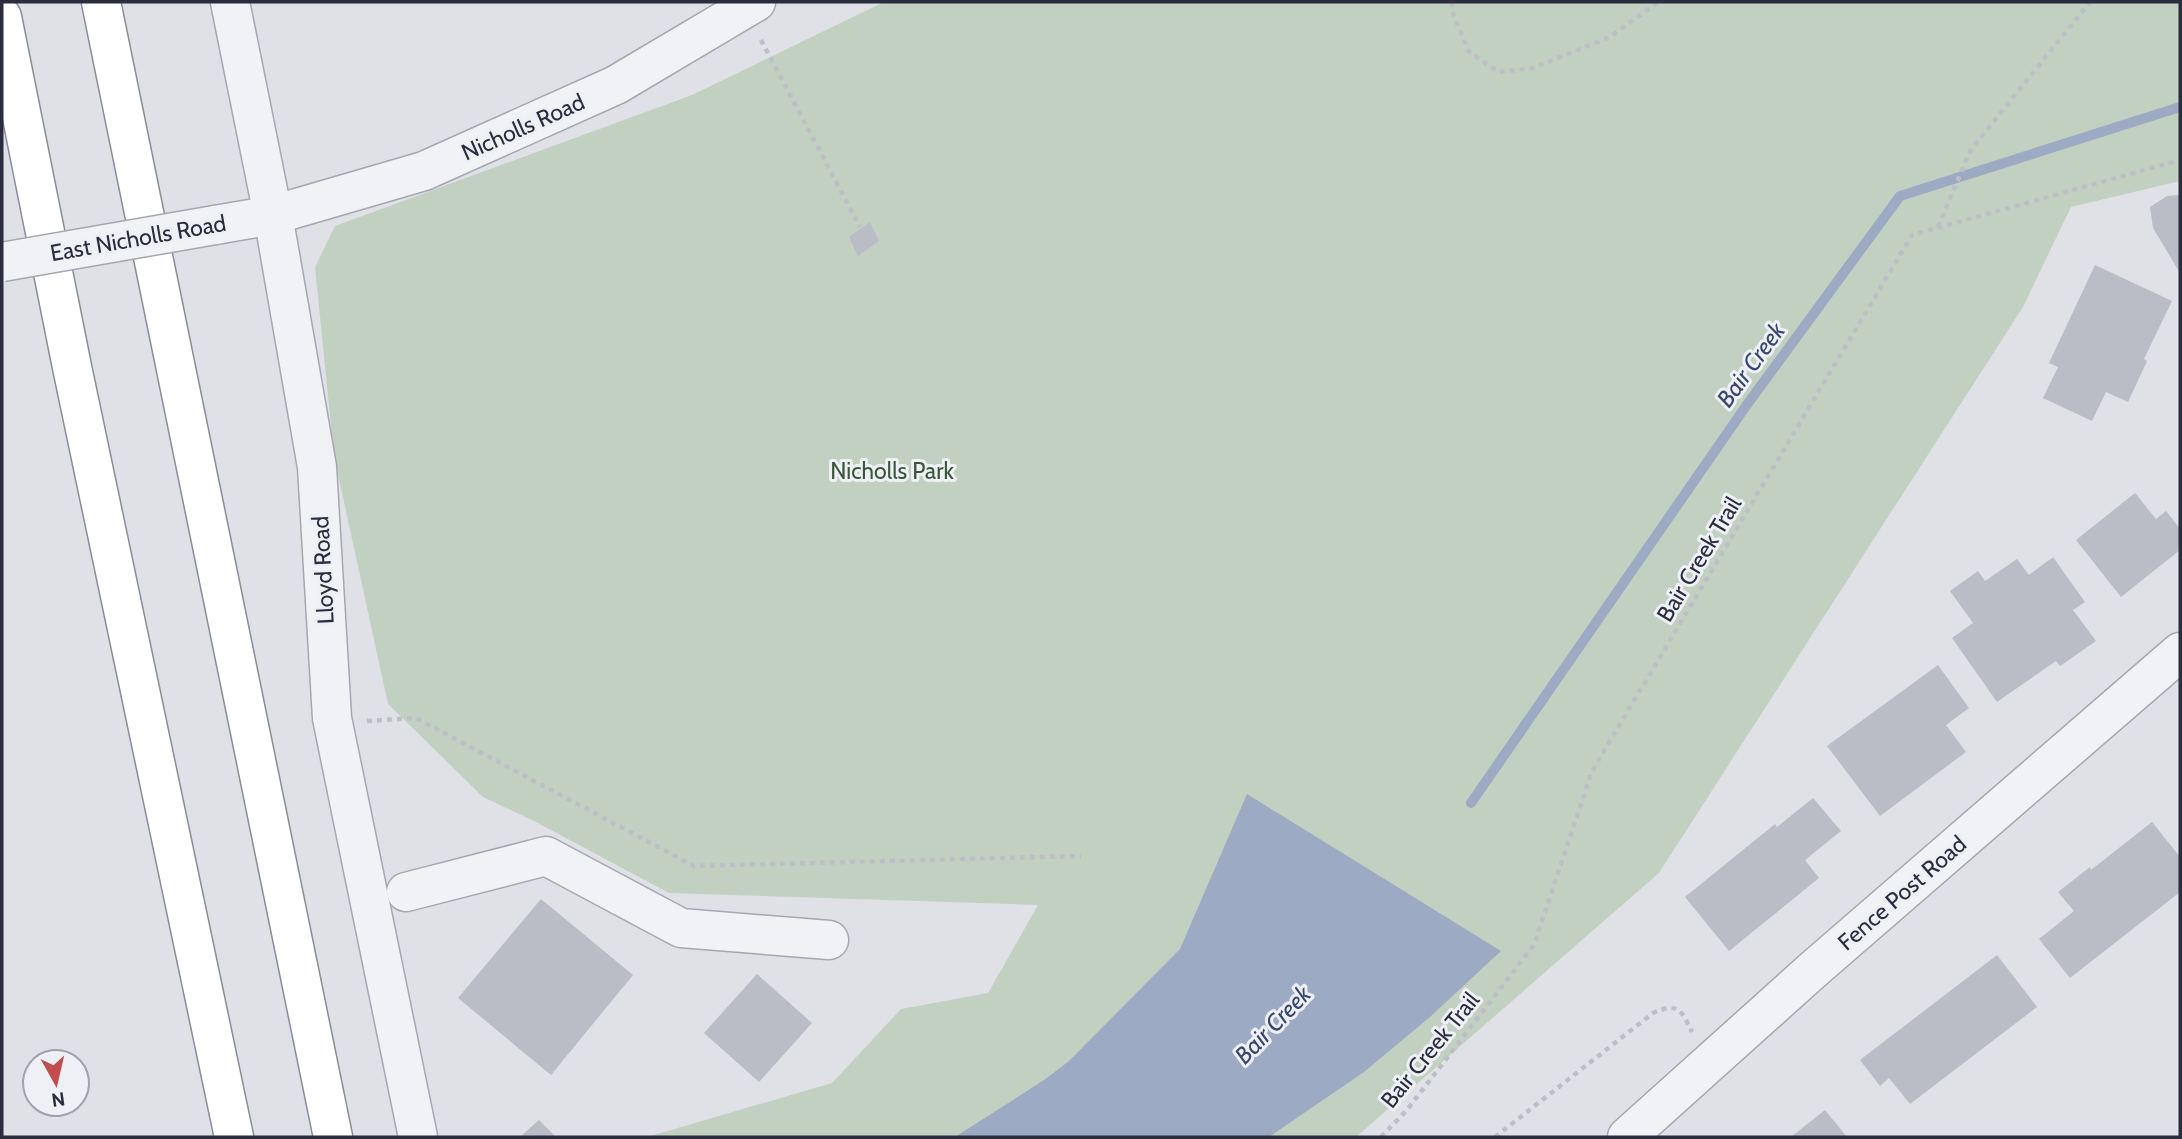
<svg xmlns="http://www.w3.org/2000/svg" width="2182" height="1139" viewBox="0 0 2182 1139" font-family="Cabin,sans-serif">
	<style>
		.green { fill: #c2d0c1 }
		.water { fill: #9daac4 }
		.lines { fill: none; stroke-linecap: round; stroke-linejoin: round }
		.stream { stroke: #9daac4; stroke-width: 10 }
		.building { fill: #babcc6 }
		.minor-casing { stroke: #a5a7b1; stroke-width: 41 }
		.highway-casing { stroke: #878d9c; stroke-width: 41 }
		.path { stroke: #bdbfc6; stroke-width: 4.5; stroke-dasharray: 5 5; stroke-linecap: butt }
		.minor { stroke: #f1f2f6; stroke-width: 38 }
		.highway { stroke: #fff; stroke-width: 38 }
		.minor-bridge-casing { stroke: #a5a7b1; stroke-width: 41; stroke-linecap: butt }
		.minor-bridge { stroke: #f1f2f6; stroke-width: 38 }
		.labels { text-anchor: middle; stroke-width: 6; stroke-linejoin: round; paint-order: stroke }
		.street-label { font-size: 23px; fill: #292d3d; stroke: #eef0f5 }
		.park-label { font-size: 23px; fill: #395738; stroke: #eef0f5 }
		.water-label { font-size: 24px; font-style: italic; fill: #37476d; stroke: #eef0f5 }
	</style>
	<rect width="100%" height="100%" fill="#dfe1e7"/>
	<!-- green -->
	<path class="green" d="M884 2H2180V181L2071 207 2023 307 1659 873 1356 1137H647L832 1083 901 1009 988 993 1038 905 669 893 534 821 483 797 388 704 334 456 315 267 335 226 692 95Z"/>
	<!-- water -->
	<path class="water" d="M1247 794 1501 951 1430 1017 1364 1072 1269 1137H955L1044 1080 1069 1061 1180 949Z"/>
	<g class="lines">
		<!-- stream -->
		<path class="stream" d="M1471 803 1746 406 1900 196 2180 107"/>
	</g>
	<!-- building -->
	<g class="building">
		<path d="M2180 195V273L2153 228 2150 207 2167 196Z"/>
		<path d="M870 222 879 241 858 256 849 237Z"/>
		<path d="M2095 265 2172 301 2144 359 2147 361 2128 402 2106 392 2092 421 2043 398 2058 367 2049 363Z"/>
		<path d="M2135 493 2156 519 2166 511 2180 529V550L2121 597 2076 540Z"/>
		<path d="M2053 557 2085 602 2073 610 2096 641 2060 666 2056 661 1997 702 1952 638 1973 623 1950 591 1978 571 1985 581 2017 559 2029 575Z"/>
		<path d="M1938 665 1969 708 1946 725 1966 752 1880 816 1827 746Z"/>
		<path d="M1813 798 1841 831 1805 860 1819 878 1729 951 1685 897 1775 824 1777 827Z"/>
		<path d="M2152 822 2180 857V892L2070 978 2039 939 2074 911 2058 892 2090 867 2091 870Z"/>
		<path d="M541 899 633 975 551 1075 458 998Z"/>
		<path d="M1997 955 2037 1007 1910 1104 1889 1078 1880 1086 1860 1060Z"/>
		<path d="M757 974 812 1023 759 1082 704 1033Z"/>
		<path d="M1825 1110 1847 1137H1791Z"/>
		<path d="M539 1120 556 1137H520Z"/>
	</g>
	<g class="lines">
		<defs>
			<g id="minor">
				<path d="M230 2 273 215 317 467 332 718 418 1137"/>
				<path d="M215 225 273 215 424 171 616 85 756 2"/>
				<path d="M406 892 546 856 681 928 829 940"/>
				<path d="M1627 1137 1814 969 2180 652"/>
			</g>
			<g id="highway">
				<path d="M101 2 333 1137"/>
				<path d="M2 17 72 367 234 1137"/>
			</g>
		</defs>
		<!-- minor casing -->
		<use href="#minor" class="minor-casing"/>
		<!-- highway casing -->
		<use href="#highway" class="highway-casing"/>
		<!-- path -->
		<g class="path">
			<path d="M1452 2 1453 14 1469 52 1499 72 1533 68 1610 37 1658 2"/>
			<path d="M761 40 860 227"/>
			<path d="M1938 227 1970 151 2090 2"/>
			<path d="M367 721 416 718 694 866 1081 856"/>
			<path d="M1381 1137 1406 1111 1534 945 1592 771 1912 235 2180 160"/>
			<path d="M1495 1137 1653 1013C1678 1001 1682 1011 1692 1032"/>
		</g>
		<!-- minor -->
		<use href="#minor" class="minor"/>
		<!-- highway -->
		<use href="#highway" class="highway"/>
		<defs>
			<path id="minor-bridge" d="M2 262 215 225"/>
		</defs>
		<!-- minor-bridge casing -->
		<use href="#minor-bridge" class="minor-bridge-casing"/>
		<!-- minor-bridge -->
		<use href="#minor-bridge" class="minor-bridge"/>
	</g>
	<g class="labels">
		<!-- street labels -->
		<g class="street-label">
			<text transform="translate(523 127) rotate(-24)" y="8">Nicholls Road</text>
			<text transform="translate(138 238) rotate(-10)" y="8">East Nicholls Road</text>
			<text transform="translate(1699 559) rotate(-59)" y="8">Bair Creek Trail</text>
			<text transform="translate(323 570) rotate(-93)" y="8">Lloyd Road</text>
			<text transform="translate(1902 893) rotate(-41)" y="8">Fence Post Road</text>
			<text transform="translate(1430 1050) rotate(-51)" y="8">Bair Creek Trail</text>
		</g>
		<!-- park labels -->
		<g class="park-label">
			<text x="892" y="479">Nicholls Park</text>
		</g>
		<!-- water labels -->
		<g class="water-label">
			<text transform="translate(1751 365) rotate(-54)" y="8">Bair Creek</text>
			<text transform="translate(1273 1025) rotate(-46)" y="8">Bair Creek</text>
		</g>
	</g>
	<!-- border -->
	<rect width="2182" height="1139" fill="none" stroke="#292d3d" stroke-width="7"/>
	<!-- north arrow -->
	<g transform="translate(56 1083) rotate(172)"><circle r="33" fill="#eef0f5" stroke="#9fa2ab" stroke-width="2"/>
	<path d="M0-5L12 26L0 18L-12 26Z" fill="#c24d4e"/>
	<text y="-10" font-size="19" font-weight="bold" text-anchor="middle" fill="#292d3d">N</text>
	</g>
</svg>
